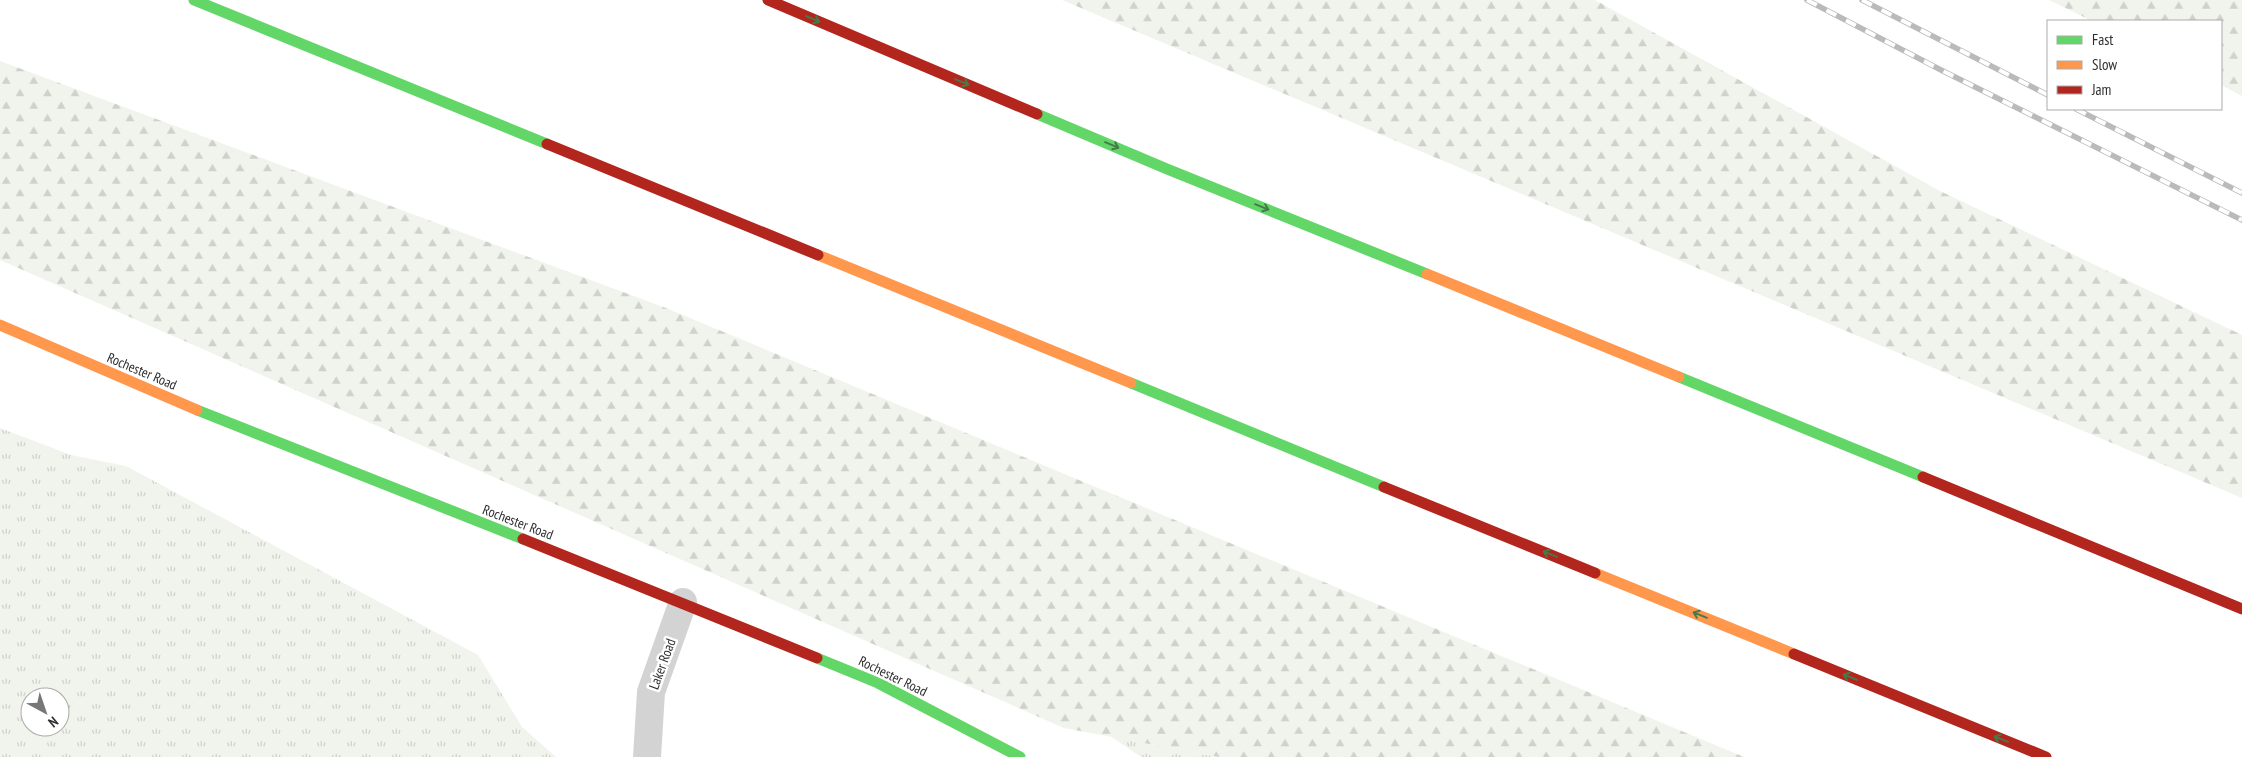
<svg xmlns="http://www.w3.org/2000/svg" width="2242" height="757" viewBox="0 0 2242 757" font-family="'PT Sans Narrow',sans-serif">
	<style>
		.grass { fill: url(#grass-tufts); fill-rule: evenodd }
		.forest { fill: url(#forest-firs) }
		.lines { fill: none; stroke-linecap: round; stroke-linejoin: round }
		.street { stroke: #d3d3d3; stroke-width: 28 }
		.fast { stroke: #63d668; stroke-width: 11 }
		.slow { stroke: #ff974d; stroke-width: 11 }
		.jam { stroke: #b3261e; stroke-width: 11 }
		.rail-casing { stroke: #bababa; stroke-width: 5.5 }
		.rail { stroke: #fff; stroke-width: 4; stroke-dasharray: 11; stroke-linecap: butt }
		.oneway { stroke: #467a48 }
		.labels { text-anchor: middle; stroke-width: 5; stroke-linejoin: round; paint-order: stroke }
		.street-label { font-size: 14px; fill: #2e2e2e; stroke: #fff }
	</style>
	<defs>
		<pattern id="grass-tufts" width="24" height="20" patternUnits="userSpaceOnUse" patternTransform="scale(1.25)"><rect width="24" height="20" fill="#f1f4ec"/><path d="M3 7l-1-3M5 7V3M7 7l1-3M15 17l-1-3M17 17v-4M19 17l1-3" fill="none" stroke="#cfd2cb"/></pattern>
		<pattern id="forest-firs" width="22" height="20" patternUnits="userSpaceOnUse" patternTransform="scale(1.25)"><rect width="22" height="20" fill="#f1f4ec"/><path d="M5 1l3.5 6h-7zM16 11l3.5 6h-7z" fill="#cfd2cb"/></pattern>
	</defs>
	<rect width="100%" height="100%" fill="#fff"/>
	<!-- grass -->
	<g class="grass">
		<path d="M0 428 71 455 126 466 478 655 522 727 556 757H0ZM30 697H60V727H30Z"/>
		<path d="M1110 736 1219 757H1141Z"/>
	</g>
	<!-- forest -->
	<g class="forest">
		<path d="M1062 0H1595L1940 191 2242 335V498Z"/>
		<path d="M2049 0H2242V96L2221 85V21H2092Z"/>
		<path d="M0 61 666 308 1744 757H1219L1064 728 0 260Z"/>
	</g>
	<g class="lines">
		<!-- street -->
		<path class="street" d="M647 757 651 692 683 602"/>
		<!-- fast -->
		<g class="fast">
			<path d="M194 0 547 144"/>
			<path d="M1037 114 1167 169 1427 274"/>
			<path d="M1679 377 1923 477"/>
			<path d="M1131 383 1384 487"/>
			<path d="M197 410 523 539"/>
			<path d="M817 658 878 683 1020 757"/>
		</g>
		<!-- slow -->
		<g class="slow">
			<path d="M818 255 1131 383"/>
			<path d="M1427 274 1679 377"/>
			<path d="M0 325 197 410"/>
			<path d="M1595 573 1794 654"/>
		</g>
		<!-- jam -->
		<g class="jam">
			<path d="M768 0 1037 114"/>
			<path d="M547 144 818 255"/>
			<path d="M1923 477 2242 609"/>
			<path d="M1384 487 1595 573"/>
			<path d="M523 539 817 658"/>
			<path d="M1794 654 2046 757"/>
		</g>
		<defs>
			<g id="rail">
				<path d="M1807 0 1941 70 2242 220"/>
				<path d="M1862 0 2048 95"/>
				<path d="M2076 109 2242 193"/>
			</g>
		</defs>
		<!-- rail casing -->
		<use href="#rail" class="rail-casing"/>
		<!-- rail -->
		<use href="#rail" class="rail"/>
	</g>
	<!-- one-way arrows -->
	<defs><path id="oneway-shaft" d="M-6 0H5M1.5-3L5.5 0L1.5 3" fill="none" stroke-width="1.6" stroke-linecap="round" stroke-linejoin="round" transform="scale(1.25)"/></defs>
	<g class="oneway">
		<use href="#oneway-shaft" transform="translate(813 19) rotate(23)"/>
		<use href="#oneway-shaft" transform="translate(962 82) rotate(23)"/>
		<use href="#oneway-shaft" transform="translate(1112 145) rotate(23)"/>
		<use href="#oneway-shaft" transform="translate(1262 207) rotate(22)"/>
		<use href="#oneway-shaft" transform="translate(1550 554) rotate(-158)"/>
		<use href="#oneway-shaft" transform="translate(1700 615) rotate(-158)"/>
		<use href="#oneway-shaft" transform="translate(1850 677) rotate(-158)"/>
		<use href="#oneway-shaft" transform="translate(2001 739) rotate(-158)"/>
	</g>
	<g class="labels">
		<!-- street labels -->
		<g class="street-label">
			<text transform="translate(142 371) rotate(23)" y="5">Rochester Road</text>
			<text transform="translate(518 522) rotate(21)" y="5">Rochester Road</text>
			<text transform="translate(662 664) rotate(-70)" y="5">Laker Road</text>
			<text transform="translate(893 676) rotate(26)" y="5">Rochester Road</text>
		</g>
	</g>
	<!-- legend -->
	<rect x="2047" y="20" width="175" height="90" fill="#ffffff" stroke="#ababab"/>
	<rect x="2057" y="36" width="25" height="8" fill="#63d668" stroke="#ababab"/>
	<text x="2092" y="45" font-size="15" fill="#2e2e2e">Fast</text>
	<rect x="2057" y="61" width="25" height="8" fill="#ff974d" stroke="#ababab"/>
	<text x="2092" y="70" font-size="15" fill="#2e2e2e">Slow</text>
	<rect x="2057" y="86" width="25" height="8" fill="#b3261e" stroke="#ababab"/>
	<text x="2092" y="95" font-size="15" fill="#2e2e2e">Jam</text>
	<!-- north arrow -->
	<g transform="translate(45 712) rotate(140)"><circle r="24" fill="#ffffff" stroke="#ababab"/>
	<path d="M0-4L9 19L0 12L-9 19Z" fill="#777777"/>
	<text y="-8" font-size="14" font-weight="bold" text-anchor="middle" fill="#2e2e2e">N</text>
	</g>
</svg>
